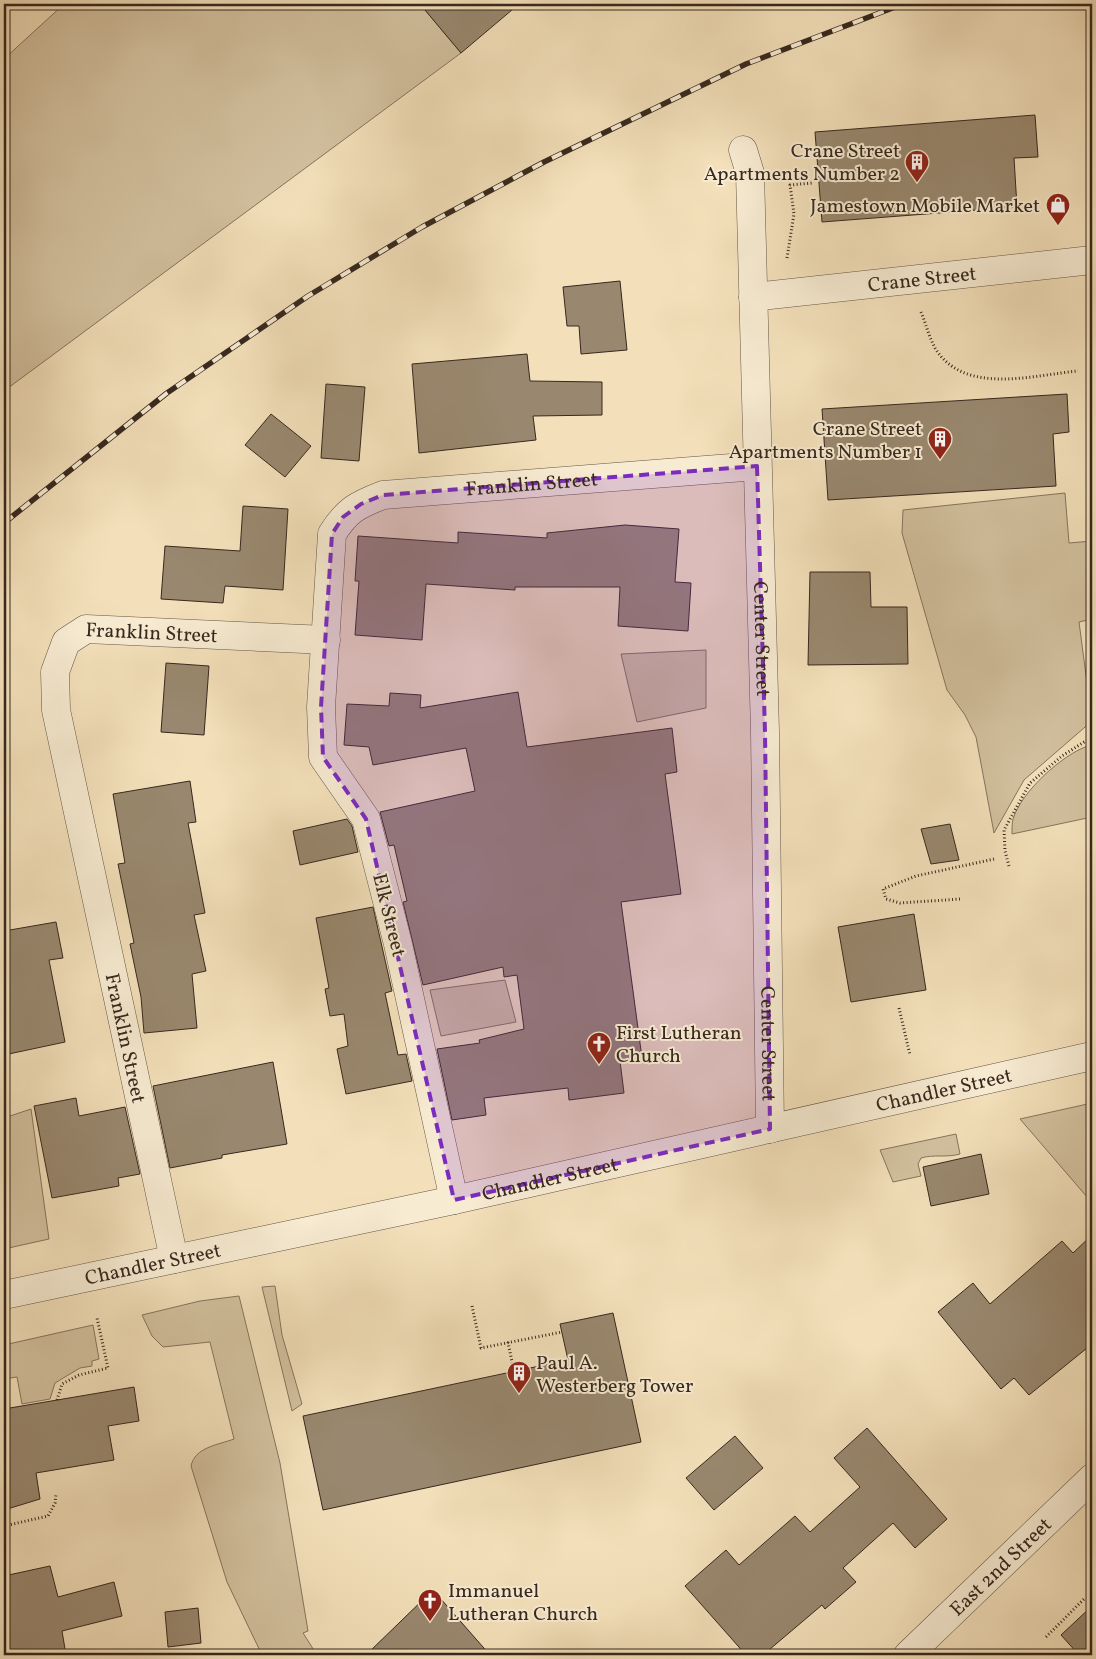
<svg xmlns="http://www.w3.org/2000/svg" width="1096" height="1659" viewBox="0 0 1096 1659" font-family="Vollkorn,serif">
	<style>
		.green { fill: #d3c19f; stroke: #85745e }
		.building { fill: #99886f; stroke: #37281e }
		.lines { fill: none; stroke-linecap: round; stroke-linejoin: round }
		.minor-casing { stroke: #665645; stroke-width: 29 }
		.path { stroke: #37281e; stroke-width: 3; stroke-dasharray: 1 2.5; stroke-linecap: butt }
		.minor { stroke: #f7ebd2; stroke-width: 28 }
		.rail-casing { stroke: #37281e; stroke-width: 5.5 }
		.rail { stroke: #f7ebd2; stroke-width: 4; stroke-dasharray: 11; stroke-linecap: butt }
		.marked { fill: #7b2cbf; fill-opacity: 0.2; stroke: #7b2cbf; stroke-width: 4; stroke-dasharray: 10 6; stroke-linejoin: round }
		.labels { text-anchor: middle; stroke-width: 4; stroke-linejoin: round; paint-order: stroke }
		.poi-label { font-size: 20px; fill: #37281e; stroke: #f7ebd2; text-anchor: end }
		.street-label { font-size: 20px; fill: #37281e; stroke: #f7ebd2 }
	</style>
	<rect width="100%" height="100%" fill="#f3e0ba"/>
	<filter id="stains"><feTurbulence type="fractalNoise" baseFrequency=".004" numOctaves="4"/><feColorMatrix values="0 0 0 0 .2 0 0 0 0 .09 0 0 0 0 .02 0 0 0 .5 -.17"/></filter>
	<radialGradient id="worn" r=".72"><stop offset=".6" stop-color="#630" stop-opacity="0"/><stop offset="1" stop-color="#630" stop-opacity=".3"/></radialGradient>
	<!-- green -->
	<g class="green">
		<path d="M64 4H420L461 53 4 391V59Z"/>
		<path d="M1065 493 1069 543 1092 541V619L1079 622 1092 721 1024 780 994 833 976 737 965 715 947 690 902 533 903 510Z"/>
		<path d="M706 650V708L637 722 621 654Z"/>
		<path d="M1088 746H1092V817L1012 834C1012 829 1012 823 1013 819 1021 792 1063 754 1088 746Z"/>
		<path d="M505 980 516 1022 441 1036 430 990Z"/>
		<path d="M1092 1103V1195L1087 1197 1020 1119Z"/>
		<path d="M31 1109 49 1239 4 1249V1118Z"/>
		<path d="M956 1134 960 1154C946 1158 934 1154 921 1158L918 1164 921 1176 893 1182 880 1150Z"/>
		<path d="M275 1286 282 1335 302 1404 292 1411 262 1287Z"/>
		<path d="M239 1296 280 1463 308 1631 303 1633 317 1655H262L227 1582 191 1466C195 1447 218 1445 234 1439L210 1342 163 1347 152 1336 142 1315 200 1301Z"/>
		<path d="M93 1325 99 1359 92 1361V1366L80 1368 55 1383 50 1399 22 1404 17 1377 4 1379V1345Z"/>
	</g>
	<!-- building -->
	<g class="building">
		<path d="M420 4H519L461 53Z"/>
		<path d="M1035 115 1038 157 1014 158 1017 207 822 222 815 132Z"/>
		<path d="M620 281 627 350 581 354 579 326H567L563 287Z"/>
		<path d="M527 354 530 381 602 382V415L533 416 536 440 419 453 412 364Z"/>
		<path d="M326 384 365 387 359 461 321 458Z"/>
		<path d="M1067 394 1069 432 1053 434 1056 486 828 500 822 409Z"/>
		<path d="M271 414 311 446 285 477 245 445Z"/>
		<path d="M243 506 288 509 283 590 225 586 223 603 161 599 165 546 240 551Z"/>
		<path d="M625 525 679 529 675 582 691 583 688 631 618 626 620 587H515V590L426 584 422 640 355 635 359 581H355L358 536 458 543V532L547 538V533Z"/>
		<path d="M810 572H870L871 607H907L908 664 808 665Z"/>
		<path d="M166 663 209 666 204 735 161 732Z"/>
		<path d="M518 692 527 747 672 728 677 772 665 774 681 894 621 902 642 1058 620 1061 624 1093 569 1100 568 1088 484 1098 486 1115 452 1120 437 1049 480 1043 479 1040 524 1029 517 975 504 977 503 967 423 985 403 902 407 901 394 845 389 846 380 812 475 791 466 748 373 765 369 747 344 745 347 704 389 706 390 693 421 695 420 708Z"/>
		<path d="M190 781 196 822 188 823 205 913 194 915 206 971 192 974 197 1028 144 1033 141 997 130 944 134 943 118 864 125 863 113 794Z"/>
		<path d="M347 819 352 826 358 852 300 865 293 831Z"/>
		<path d="M950 824 959 860 931 864 921 829Z"/>
		<path d="M373 907 392 991 385 993 398 1055 406 1054 412 1081 346 1094 337 1049 348 1046 344 1014 330 1016 325 989 329 988 316 918Z"/>
		<path d="M914 914 926 990 851 1002 838 927Z"/>
		<path d="M56 922 63 958 49 960 65 1042 4 1055V931Z"/>
		<path d="M273 1062 287 1144 222 1155V1158L170 1168 153 1086Z"/>
		<path d="M76 1098 79 1116 125 1107 140 1174 118 1178 119 1186 52 1198 34 1106Z"/>
		<path d="M981 1154 989 1194 931 1206 923 1167Z"/>
		<path d="M1092 1235V1344L1029 1395 1014 1378 1001 1389 938 1312 973 1283 990 1304 1062 1241 1073 1253Z"/>
		<path d="M613 1313 641 1442 323 1510 303 1416 568 1360 560 1324Z"/>
		<path d="M134 1387 139 1421 108 1426 114 1460 36 1473 40 1499 4 1510V1409Z"/>
		<path d="M867 1428 947 1519 915 1548 893 1523 843 1568 856 1582 825 1609 822 1605 763 1655H746L685 1586 726 1550 739 1565 795 1516 810 1532 860 1487 834 1458Z"/>
		<path d="M735 1436 763 1468 714 1510 686 1478Z"/>
		<path d="M50 1566 58 1597 114 1582 122 1616 62 1631 66 1655H4V1576Z"/>
		<path d="M433 1590 490 1655H366Z"/>
		<path d="M1092 1606V1655H1079L1061 1635Z"/>
		<path d="M198 1608 201 1643 168 1647 165 1612Z"/>
	</g>
	<g class="lines">
		<defs>
			<g id="minor">
				<path id="s1" d="M743 150 750 173 765 732 770 1129"/>
				<path id="s2" d="M753 297 1092 260"/>
				<path id="s3" d="M454 1200 398 944 366 819 323 757 321 707 332 534C347 510 357 505 383 495L757 466"/>
				<path id="s4" d="M174 1259 56 710 55 672 66 642 86 629 326 640"/>
				<path id="s5" d="M4 1295 454 1200 1092 1056"/>
				<path id="s6" d="M908 1655 1092 1478"/>
			</g>
		</defs>
		<!-- minor casing -->
		<use href="#minor" class="minor-casing"/>
		<!-- path -->
		<g class="path">
			<path d="M787 258 794 214 790 185 813 183"/>
			<path d="M921 312C926 324 929 337 935 348 964 396 1033 375 1078 371"/>
			<path d="M1009 866 1005 851 1004 830 1030 783 1062 756 1092 737"/>
			<path d="M960 899 900 903 886 899 883 889 916 876 994 859"/>
			<path d="M899 1008 910 1055"/>
			<path d="M472 1306 481 1348 562 1332"/>
			<path d="M508 1342 514 1372"/>
			<path d="M57 1400 62 1384 79 1375 108 1368 97 1318"/>
			<path d="M4 1526 48 1516 55 1503 56 1495"/>
			<path d="M1046 1637 1085 1598"/>
			<path d="M338 1652 341 1655"/>
		</g>
		<!-- minor -->
		<use href="#minor" class="minor"/>
		<defs>
			<path id="rail" d="M4 523 167 393 308 296 422 227 544 162 746 64 903 4"/>
		</defs>
		<!-- rail casing -->
		<use href="#rail" class="rail-casing"/>
		<!-- rail -->
		<use href="#rail" class="rail"/>
	</g>
	<!-- marked area -->
	<path class="marked" d="M757 466 765 732 770 1129 454 1200 366 819 323 757 321 707 332 534 343 517 361 504 383 495Z"/>
	<!-- icons -->
	<defs>
		<symbol id="building-pin" viewBox="-11 -11 22 30"><path d="M0 17L-7.5 6A9.5 9.5 0 1 1 7.5 6Z" fill="#8f2418" stroke="#f7ebd2"/><path d="M-4-6H4V6H1V3H-1V6H-4ZM-2.5-4.3h1.7v1.8h-1.7ZM.8-4.3h1.7v1.8H.8ZM-2.5-1h1.7V.8h-1.7ZM.8-1h1.7V.8H.8Z" fill="#fff"/></symbol>
		<symbol id="shop-pin" viewBox="-11 -11 22 30"><path d="M0 17L-7.5 6A9.5 9.5 0 1 1 7.5 6Z" fill="#8f2418" stroke="#f7ebd2"/><path d="M-5-2.5h2.3a2.7 3.5 0 0 1 5.4 0H5L5.5 6h-11ZM-1.5-2.5h3a1.5 2.3 0 0 0-3 0Z" fill="#fff"/></symbol>
		<symbol id="church-pin" viewBox="-11 -11 22 30"><path d="M0 17L-7.5 6A9.5 9.5 0 1 1 7.5 6Z" fill="#8f2418" stroke="#f7ebd2"/><path d="M-1.2-6h2.4v3.5h3.3v2.4h-3.3V6h-2.4V-.1h-3.3v-2.4h3.3Z" fill="#fff"/></symbol>
	</defs>
	<g fill-rule="evenodd">
		<use href="#building-pin" x="903" y="148" width="28" height="38"/>
		<use href="#shop-pin" x="1044" y="191" width="28" height="38"/>
		<use href="#building-pin" x="926" y="425" width="28" height="38"/>
		<use href="#church-pin" x="585" y="1030" width="28" height="38"/>
		<use href="#building-pin" x="505" y="1359" width="28" height="38"/>
		<use href="#church-pin" x="416" y="1587" width="28" height="38"/>
	</g>
	<g class="labels">
		<!-- poi labels -->
		<g class="poi-label">
			<text x="900" y="157">Crane Street<tspan x="900" dy="23">Apartments Number 2</tspan></text>
			<text x="1040" y="212">Jamestown Mobile Market</text>
			<text x="922" y="435">Crane Street<tspan x="922" dy="23">Apartments Number 1</tspan></text>
			<text x="616" y="1039" text-anchor="start">First Lutheran<tspan x="616" dy="23">Church</tspan></text>
			<text x="536" y="1369" text-anchor="start">Paul A.<tspan x="536" dy="23">Westerberg Tower</tspan></text>
			<text x="448" y="1597" text-anchor="start">Immanuel<tspan x="448" dy="23">Lutheran Church</tspan></text>
		</g>
		<!-- street labels -->
		<g class="street-label">
			<text dy="7" stroke="none"><textPath href="#s2" startOffset="170">Crane Street</textPath></text>
			<text dy="7" stroke="none"><textPath href="#s3" startOffset="905">Franklin Street</textPath></text>
			<text dy="7" stroke="none"><textPath href="#s4" startOffset="721">Franklin Street</textPath></text>
			<text dy="7" stroke="none"><textPath href="#s1" startOffset="490">Center Street</textPath></text>
			<text transform="translate(390 915) rotate(76)" y="7">Elk Street</text>
			<text transform="translate(126 1038) rotate(78)" y="7">Franklin Street</text>
			<text dy="7" stroke="none"><textPath href="#s1" startOffset="895">Center Street</textPath></text>
			<text dy="7" stroke="none"><textPath href="#s5" startOffset="962">Chandler Street</textPath></text>
			<text dy="7" stroke="none"><textPath href="#s5" startOffset="558">Chandler Street</textPath></text>
			<text dy="7" stroke="none"><textPath href="#s5" startOffset="152">Chandler Street</textPath></text>
			<text dy="7" stroke="none"><textPath href="#s6" startOffset="128">East 2nd Street</textPath></text>
		</g>
	</g>
	<!-- margin -->
	<rect width="1096" height="1659" fill="none" stroke="#f3e0ba" stroke-width="20"/>
	<rect x="5" y="5" width="1086" height="1649" fill="none" stroke="#37281e" stroke-width="2.5"/>
	<rect x="10" y="10" width="1076" height="1639" fill="none" stroke="#37281e"/>
	<rect width="100%" height="100%" filter="url(#stains)"/>
	<rect width="100%" height="100%" fill="url(#worn)"/>
</svg>
